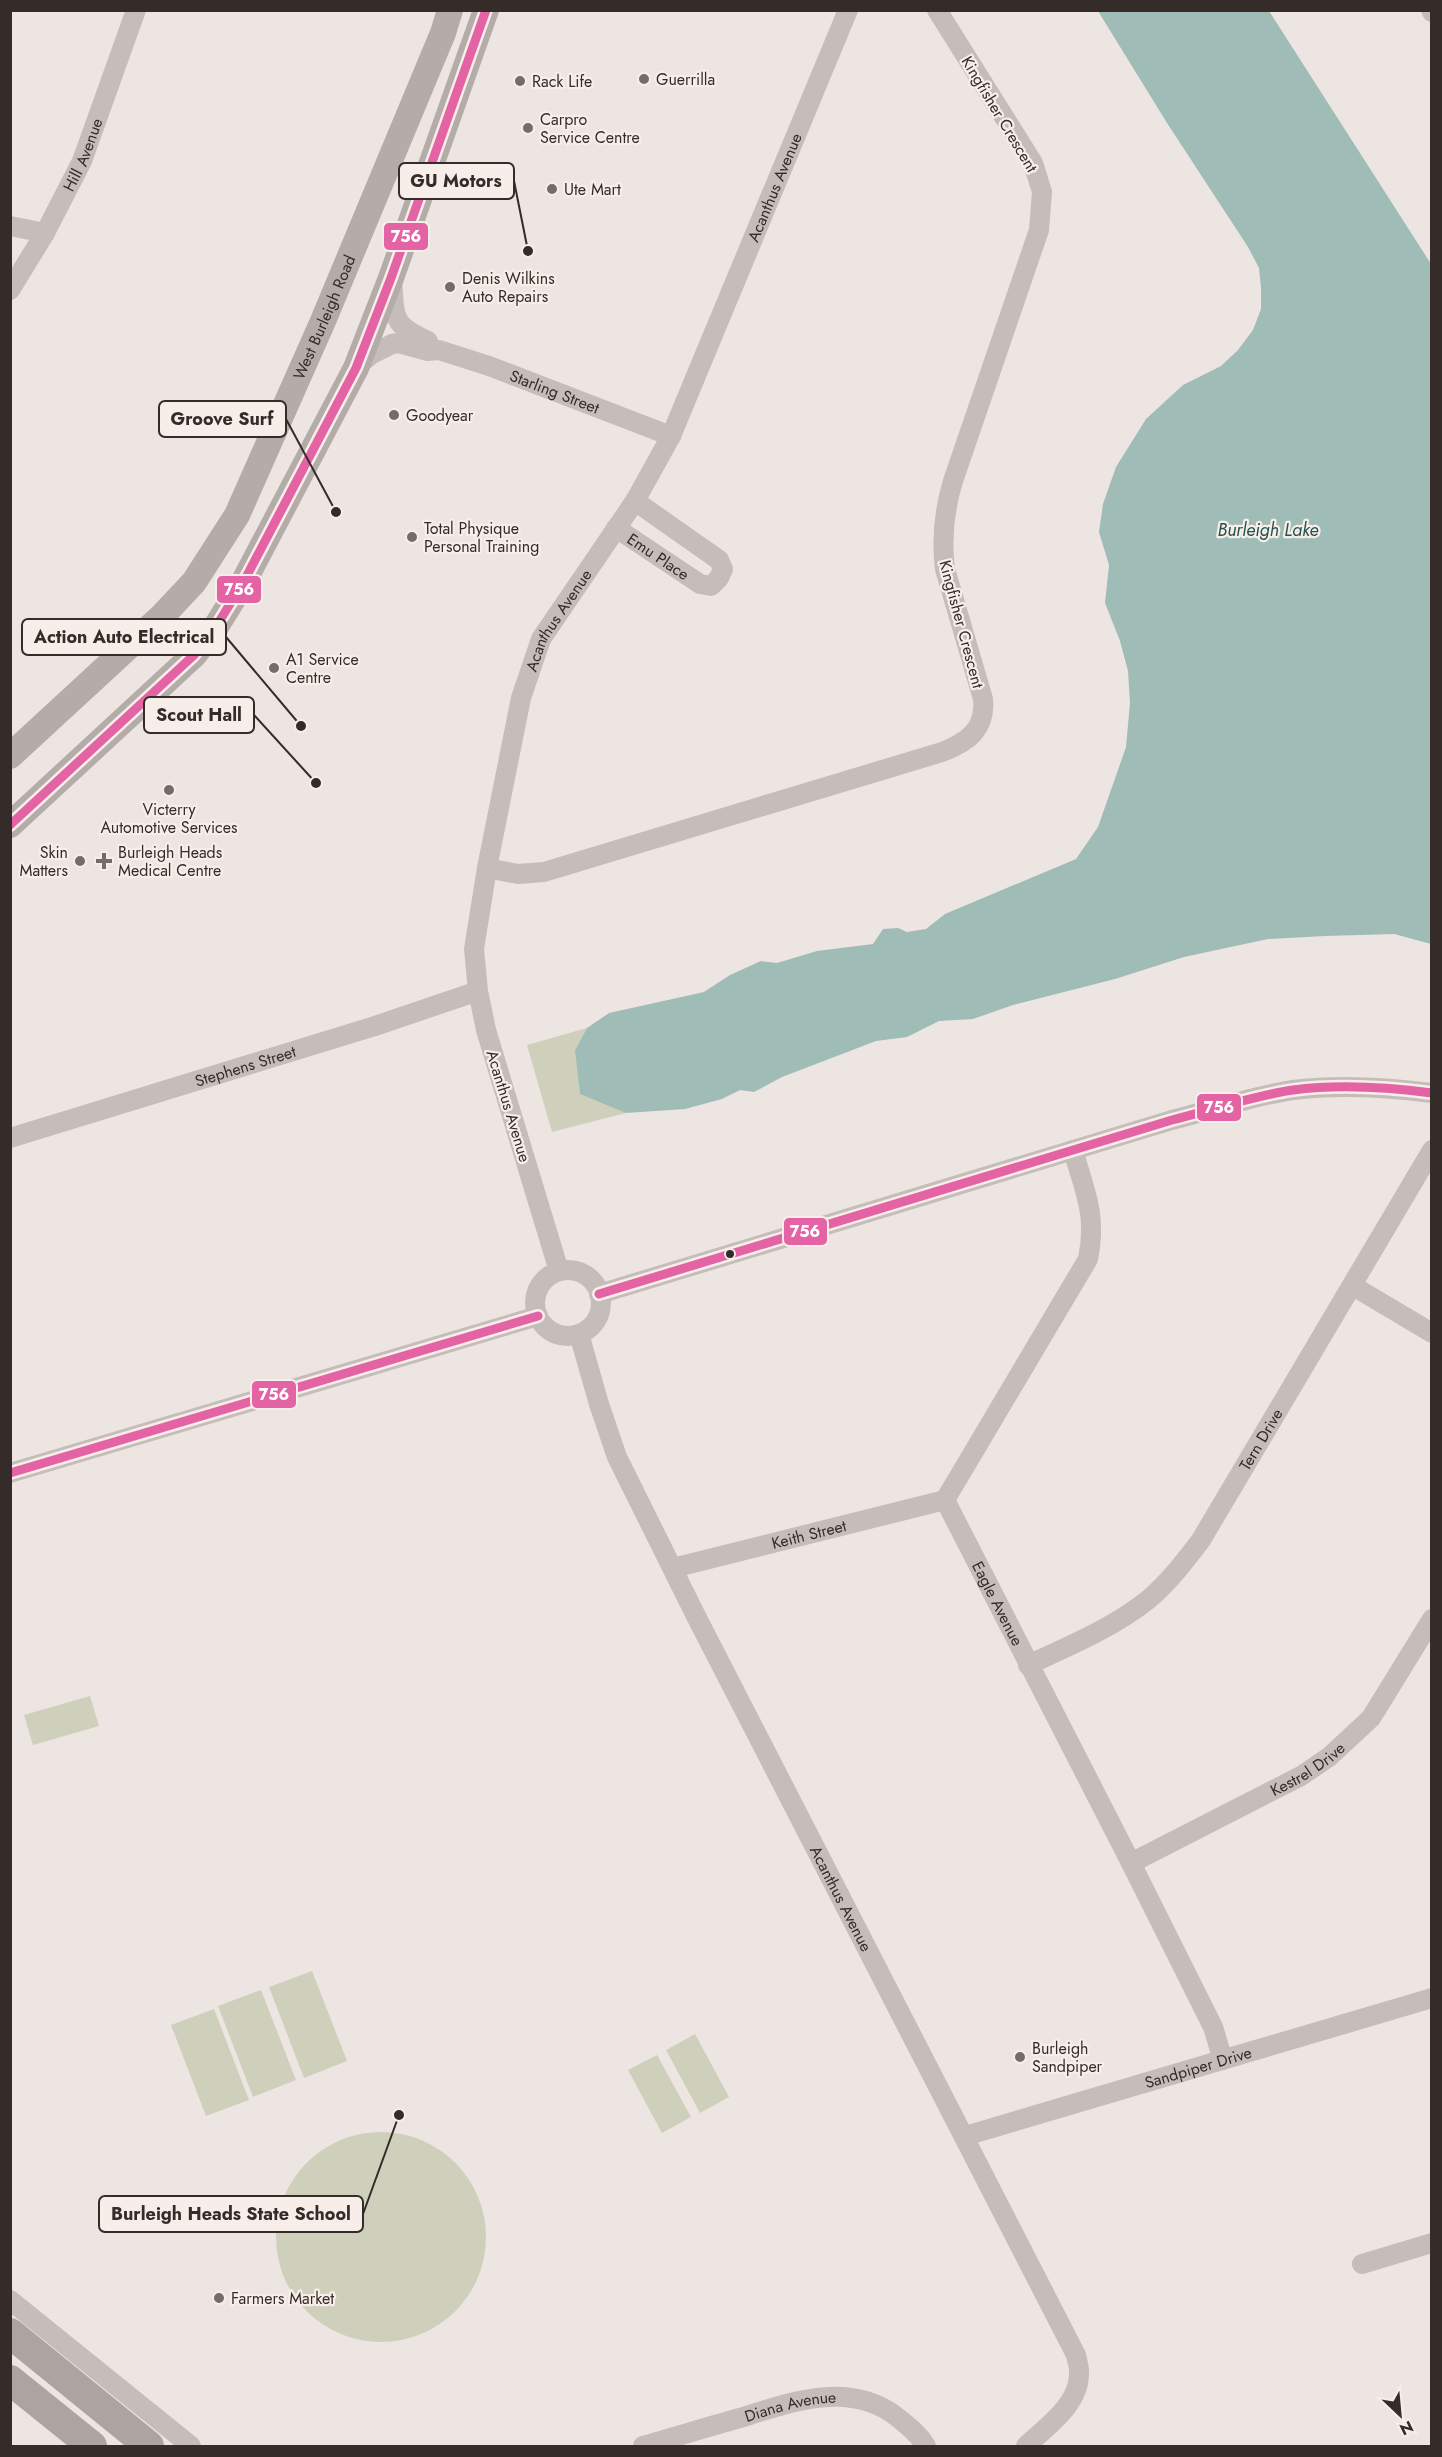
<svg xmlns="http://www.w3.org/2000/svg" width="1442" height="2457" viewBox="0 0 1442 2457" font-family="Jost,sans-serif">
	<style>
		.green { fill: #cfd0bc }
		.water { fill: #a0bcb7 }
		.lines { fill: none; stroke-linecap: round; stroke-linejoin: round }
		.minor { stroke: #c5bdba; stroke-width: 20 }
		.major { stroke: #b3aca9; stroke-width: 26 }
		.highway { stroke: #aba4a0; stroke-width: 30 }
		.bus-1-casing { stroke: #f8eee9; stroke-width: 14 }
		.bus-1 { stroke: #e463a4; stroke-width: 9 }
		.poi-dot { fill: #756c69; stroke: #f8eee9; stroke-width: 2 }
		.bus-dot { fill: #352b29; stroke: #f8eee9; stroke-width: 2 }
		.labels { text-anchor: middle; stroke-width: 4.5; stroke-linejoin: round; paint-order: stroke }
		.poi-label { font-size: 16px; fill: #352b29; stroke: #f8eee9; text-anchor: start }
		.street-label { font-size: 16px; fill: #352b29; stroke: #f8eee9 }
		.water-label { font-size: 18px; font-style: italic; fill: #22534e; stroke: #f8eee9 }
		.leader { fill: none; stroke: #352b29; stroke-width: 2 }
		.callout-dot { fill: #352b29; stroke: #f8eee9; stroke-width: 2 }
		.callout { fill: #f8eee9; stroke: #352b29; stroke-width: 2 }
		.callout-label { font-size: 18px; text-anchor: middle; font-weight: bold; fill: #352b29 }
		.line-badge { stroke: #f8eee9; stroke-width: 2 }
		.badge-label { font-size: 16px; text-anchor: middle; font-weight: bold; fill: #fff }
	</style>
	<rect width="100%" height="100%" fill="#ece5e1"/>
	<!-- green -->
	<g class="green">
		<path d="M587 1028 575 1050 607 1104 626 1113 552 1132 527 1045Z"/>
		<path d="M90 1696 99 1726 33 1745 24 1715Z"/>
		<path d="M312 1971 347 2061 304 2078 269 1987Z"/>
		<path d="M261 1990 296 2080 253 2097 218 2006Z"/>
		<path d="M214 2009 249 2100 206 2116 171 2025Z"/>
		<path d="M695 2034 729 2097 700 2113 666 2050Z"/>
		<path d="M657 2055 691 2117 662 2133 628 2070Z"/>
		<circle cx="381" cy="2237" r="105"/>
	</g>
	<!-- water -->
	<path class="water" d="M1098 11H1269L1431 264V944L1394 934 1325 936 1268 939 1184 957 1115 979 1013 1005 973 1019 939 1021 907 1037 876 1041 782 1077 754 1092 740 1090 722 1099 685 1109 626 1113 580 1094 575 1050 587 1028 609 1013 704 992 730 975 761 961 777 963 817 951 873 944 883 929 898 928 907 932 926 929 945 914 1076 859 1098 827 1126 747 1130 703 1128 671 1120 641 1105 603 1109 565 1099 532 1103 504 1116 467 1146 419 1183 385 1221 366 1238 350 1253 330 1261 309V288L1259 268 1248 247 1167 123Z"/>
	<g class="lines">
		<!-- minor -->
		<g class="minor">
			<path d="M1431 10 1432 12"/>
			<path d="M10 226 45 233"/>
			<path d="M392 280C395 318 391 324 428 341"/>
			<path id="s1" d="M10 290 45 233 82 161 136 10"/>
			<path id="s2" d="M356 367 372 354 392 344 399 343 428 351 439 350 489 366 671 436"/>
			<path id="s3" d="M616 528 700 584 711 586 719 578 723 569 719 560 635 501"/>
			<path d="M487 868 518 874 544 872 942 752C968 742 986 729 983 699L945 569C941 538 944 511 953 481L1039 230 1042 192 1033 163 937 10"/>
			<path id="s4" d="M10 1138 375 1026 478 991"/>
			<path id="s5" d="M1073 1150C1085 1192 1097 1215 1088 1259L945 1500 1131 1863 1213 2027 1223 2060"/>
			<circle cx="568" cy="1303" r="33"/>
			<path id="s6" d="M559 1271 486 1030 478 991 474 949 487 868 521 698 541 639 635 501 671 436 848 10"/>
			<path d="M1353 1286 1432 1333"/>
			<path d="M599 1294 1172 1120C1212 1110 1252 1096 1293 1090 1340 1084 1385 1087 1432 1093"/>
			<path id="s7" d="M579 1334 599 1404 617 1457 696 1616 1076 2355C1077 2361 1080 2368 1079 2374 1079 2405 1046 2427 1026 2446"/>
			<path d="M10 1473 538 1316"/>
			<path id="s8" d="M673 1568 945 1500"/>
			<path id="s9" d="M1028 1665C1069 1646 1113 1628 1149 1599 1169 1582 1185 1561 1201 1540L1432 1150"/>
			<path id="s10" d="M1131 1863 1301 1776 1329 1757 1371 1718 1432 1619"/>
			<path id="s11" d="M965 2136 1432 1998"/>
			<path d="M1362 2264 1432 2243"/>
			<path d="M10 2300 191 2446"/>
			<path id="s12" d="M643 2446C675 2437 707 2427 740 2418 791 2402 850 2380 897 2417 908 2426 919 2434 926 2446"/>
		</g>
		<!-- major -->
		<g class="major">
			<path id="s13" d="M10 756 163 615 194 582 237 515 323 321 443 33 450 10"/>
			<path d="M10 825 194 655 217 625 243 583 356 368 391 278 486 10"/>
		</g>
		<!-- highway -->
		<g class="highway">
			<path d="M10 2333 149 2446"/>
			<path d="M10 2380 92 2446"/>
		</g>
		<defs>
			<g id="bus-1">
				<path d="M10 825 194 655 217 625 243 583 356 368 391 278 486 10"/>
				<path d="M599 1294 1172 1120C1212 1110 1252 1096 1293 1090 1339 1084 1386 1087 1432 1093"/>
				<path d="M10 1473 538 1316"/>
			</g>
		</defs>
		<!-- bus-1 casing -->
		<use href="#bus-1" class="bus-1-casing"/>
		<!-- bus-1 -->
		<use href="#bus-1" class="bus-1"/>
	</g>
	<!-- markers -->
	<g class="poi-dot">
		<circle cx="644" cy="79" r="6"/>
		<circle cx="520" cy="81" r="6"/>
		<circle cx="528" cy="128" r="6"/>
		<circle cx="552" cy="189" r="6"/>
		<circle cx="450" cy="287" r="6"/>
		<circle cx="394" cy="415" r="6"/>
		<circle cx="412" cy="537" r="6"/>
		<circle cx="274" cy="668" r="6"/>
		<circle cx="169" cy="790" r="6"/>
		<circle cx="80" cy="861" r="6"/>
		<path d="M101 852h6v6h6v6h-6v6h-6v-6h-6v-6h6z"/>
		<circle cx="1020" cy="2057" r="6"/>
		<circle cx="219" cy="2298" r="6"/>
	</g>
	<circle class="bus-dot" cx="730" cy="1254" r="5"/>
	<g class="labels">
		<!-- poi labels -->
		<g class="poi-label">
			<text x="656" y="85">Guerrilla</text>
			<text x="532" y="87">Rack Life</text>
			<text x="540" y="125">Carpro<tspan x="540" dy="18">Service Centre</tspan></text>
			<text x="564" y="195">Ute Mart</text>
			<text x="462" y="284">Denis Wilkins<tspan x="462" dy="18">Auto Repairs</tspan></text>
			<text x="406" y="421">Goodyear</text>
			<text x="424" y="534">Total Physique<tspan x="424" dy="18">Personal Training</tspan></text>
			<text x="286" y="665">A1 Service<tspan x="286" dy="18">Centre</tspan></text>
			<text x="169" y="815" text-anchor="middle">Victerry<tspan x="169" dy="18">Automotive Services</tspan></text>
			<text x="68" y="858" text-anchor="end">Skin<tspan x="68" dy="18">Matters</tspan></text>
			<text x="118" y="858">Burleigh Heads<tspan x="118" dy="18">Medical Centre</tspan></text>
			<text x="1032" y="2054">Burleigh<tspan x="1032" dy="18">Sandpiper</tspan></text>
			<text x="231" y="2304">Farmers Market</text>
		</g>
		<!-- street labels -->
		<g class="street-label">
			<text transform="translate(1000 114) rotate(59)" y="6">Kingfisher Crescent</text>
			<text dy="6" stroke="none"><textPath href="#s1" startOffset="154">Hill Avenue</textPath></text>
			<text dy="6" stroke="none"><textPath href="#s6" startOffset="1162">Acanthus Avenue</textPath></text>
			<text dy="6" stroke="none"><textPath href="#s13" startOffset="549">West Burleigh Road</textPath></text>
			<text dy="6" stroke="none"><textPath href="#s2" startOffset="214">Starling Street</textPath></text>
			<text dy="6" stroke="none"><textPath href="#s3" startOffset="51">Emu Place</textPath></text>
			<text dy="6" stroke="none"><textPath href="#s6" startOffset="676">Acanthus Avenue</textPath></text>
			<text transform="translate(962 624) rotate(75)" y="6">Kingfisher Crescent</text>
			<text dy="6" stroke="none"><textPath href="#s4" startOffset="246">Stephens Street</textPath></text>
			<text transform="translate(509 1106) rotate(73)" y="6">Acanthus Avenue</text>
			<text dy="6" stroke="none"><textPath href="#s9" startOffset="334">Tern Drive</textPath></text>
			<text dy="6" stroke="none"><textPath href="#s8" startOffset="140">Keith Street</textPath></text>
			<text dy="6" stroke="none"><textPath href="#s5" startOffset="508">Eagle Avenue</textPath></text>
			<text dy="6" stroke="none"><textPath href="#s10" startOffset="200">Kestrel Drive</textPath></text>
			<text dy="6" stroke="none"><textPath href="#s7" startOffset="624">Acanthus Avenue</textPath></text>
			<text dy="6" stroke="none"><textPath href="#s11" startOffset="243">Sandpiper Drive</textPath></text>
			<text dy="6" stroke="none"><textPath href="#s12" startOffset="153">Diana Avenue</textPath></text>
		</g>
		<!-- water labels -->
		<g class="water-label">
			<text x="1268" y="536">Burleigh Lake</text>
		</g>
	</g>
	<!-- callouts -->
	<path class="leader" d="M528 251L514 181M336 512L286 419M301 726L226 637M316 783L254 715M399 2115L363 2214"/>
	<g class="callout-dot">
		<circle cx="528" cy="251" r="6"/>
		<circle cx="336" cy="512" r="6"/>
		<circle cx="301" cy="726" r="6"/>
		<circle cx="316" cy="783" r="6"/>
		<circle cx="399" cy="2115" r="6"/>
	</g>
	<g class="callout">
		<rect x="399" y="163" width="115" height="36" rx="6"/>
		<rect x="159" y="401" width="127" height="36" rx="6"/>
		<rect x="22" y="619" width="204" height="36" rx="6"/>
		<rect x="144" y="697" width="110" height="36" rx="6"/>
		<rect x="99" y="2196" width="264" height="36" rx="6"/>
	</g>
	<g class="callout-label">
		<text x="456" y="187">GU Motors</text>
		<text x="222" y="425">Groove Surf</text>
		<text x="124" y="643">Action Auto Electrical</text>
		<text x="199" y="721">Scout Hall</text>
		<text x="231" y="2220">Burleigh Heads State School</text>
	</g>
	<g class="line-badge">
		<rect x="383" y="222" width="46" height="29" rx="6" fill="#e463a4"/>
		<rect x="216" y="575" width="46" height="29" rx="6" fill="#e463a4"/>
		<rect x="1196" y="1093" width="46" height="29" rx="6" fill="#e463a4"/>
		<rect x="783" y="1217" width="45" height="29" rx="6" fill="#e463a4"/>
		<rect x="251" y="1380" width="46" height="29" rx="6" fill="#e463a4"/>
	</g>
	<g class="badge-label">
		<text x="406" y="242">756</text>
		<text x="239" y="595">756</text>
		<text x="1219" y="1113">756</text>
		<text x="805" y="1237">756</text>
		<text x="274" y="1400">756</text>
	</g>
	<!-- border -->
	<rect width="1442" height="2457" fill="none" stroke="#352b29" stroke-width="24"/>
	<!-- north arrow -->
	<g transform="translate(1400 2415) rotate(154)" stroke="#f8eee9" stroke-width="4.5" paint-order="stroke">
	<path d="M0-4.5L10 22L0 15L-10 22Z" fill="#352b29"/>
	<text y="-9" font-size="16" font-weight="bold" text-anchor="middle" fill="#352b29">N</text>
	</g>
</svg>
